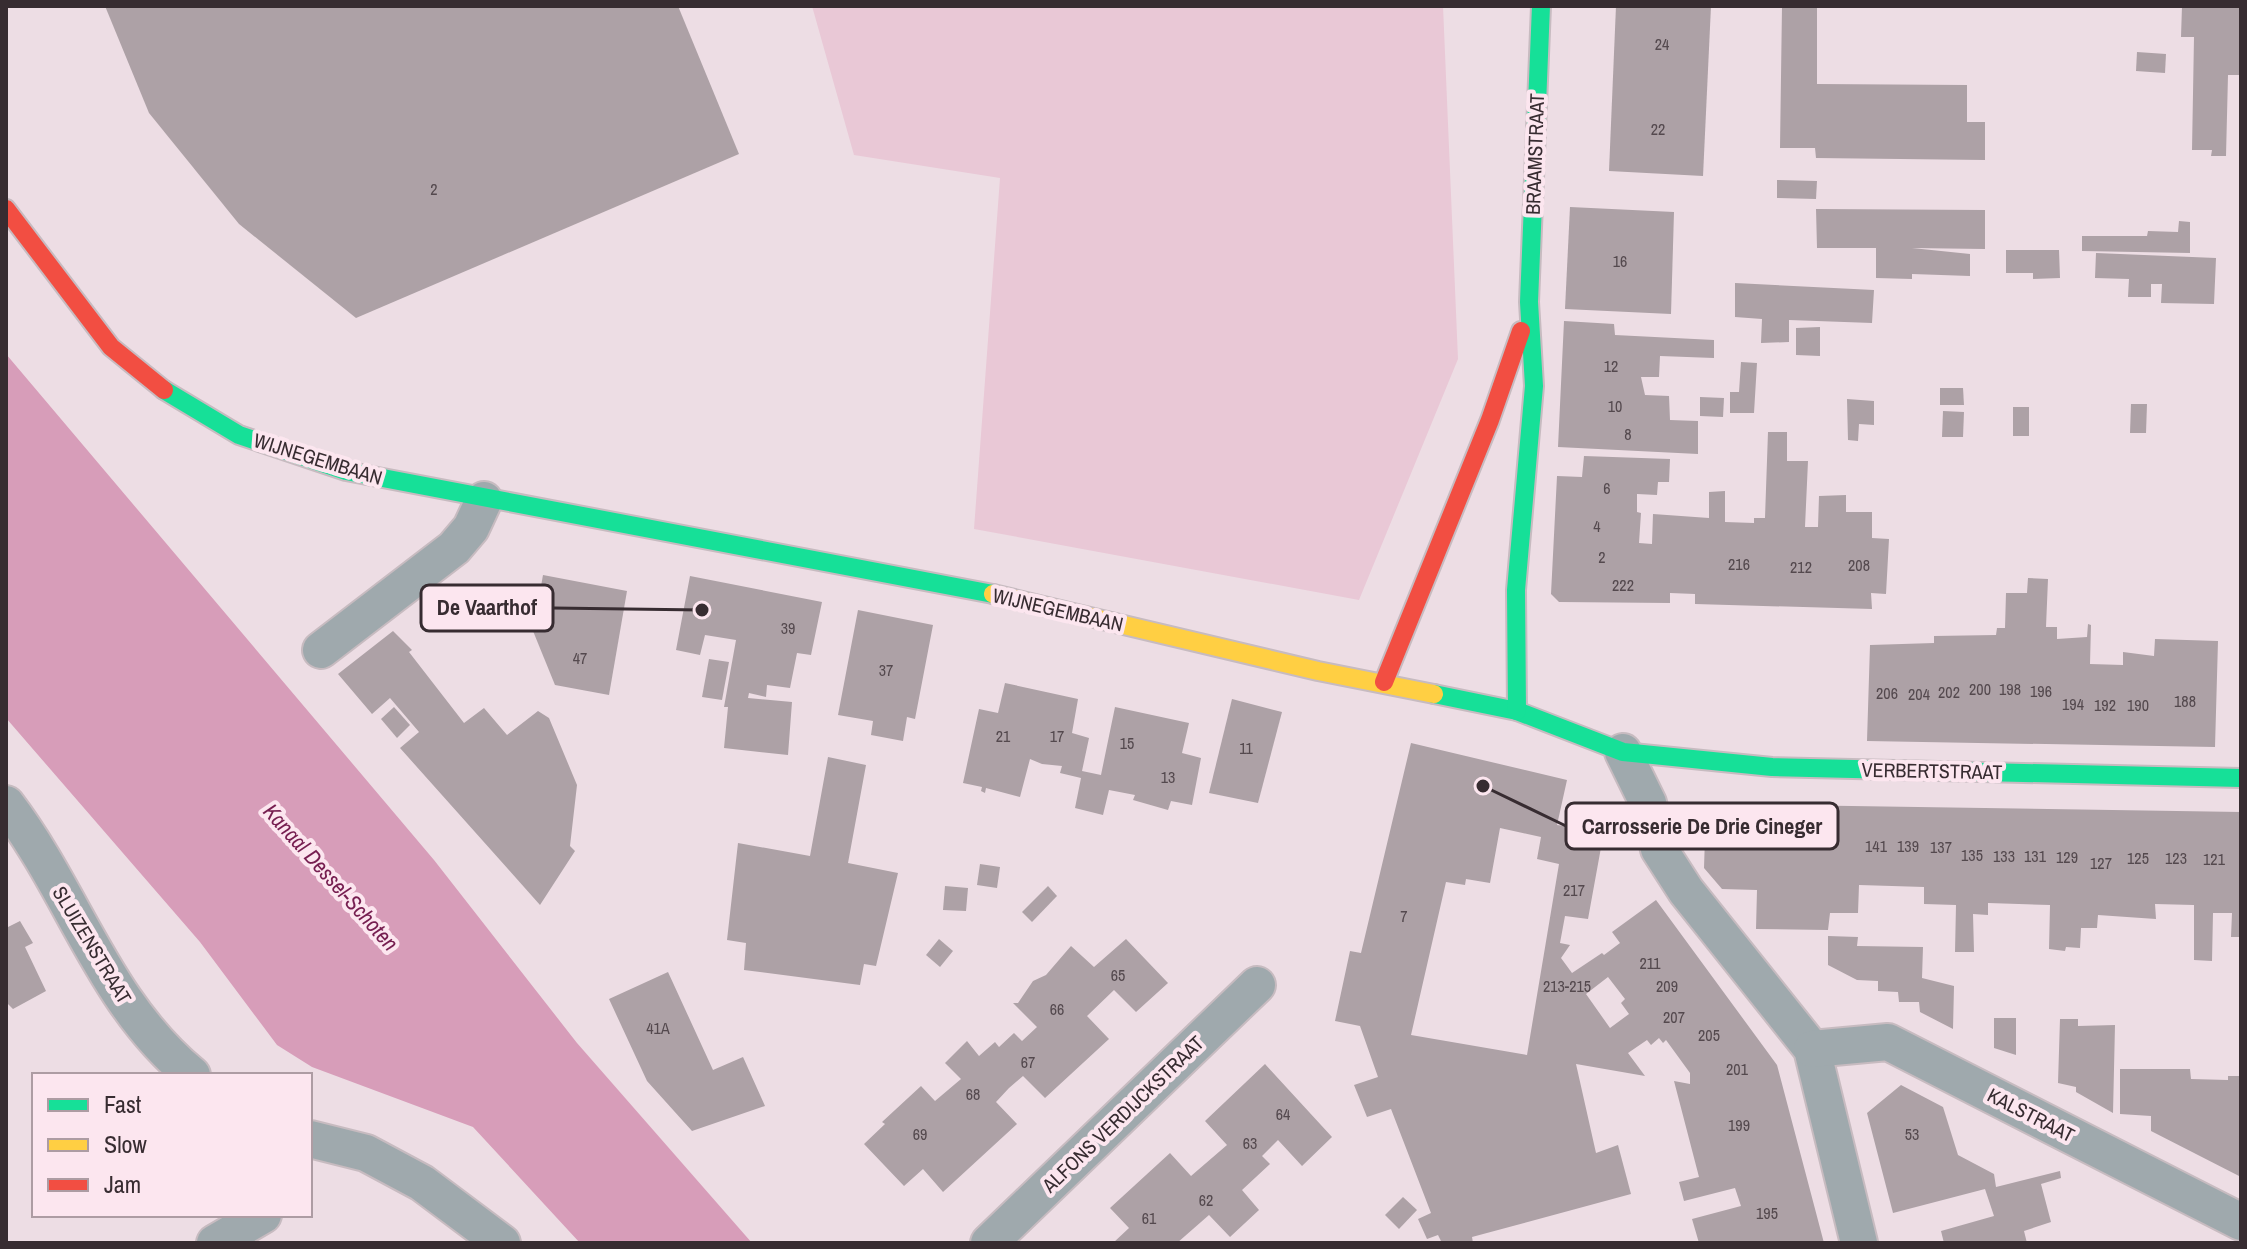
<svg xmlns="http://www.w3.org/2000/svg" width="2247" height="1249" viewBox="0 0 2247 1249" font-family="'Archivo Narrow',sans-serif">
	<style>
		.green { fill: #e9c8d6 }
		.water { fill: #d79db9 }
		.building { fill: #ada1a6; fill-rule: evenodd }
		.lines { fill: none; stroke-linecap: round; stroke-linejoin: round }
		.street-casing { stroke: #c7bbc0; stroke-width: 40 }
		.fast-casing { stroke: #c7bbc0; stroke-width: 22 }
		.slow-casing { stroke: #c7bbc0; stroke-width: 22 }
		.jam-casing { stroke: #c7bbc0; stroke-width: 22 }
		.street { stroke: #9fa9ad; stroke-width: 36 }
		.fast { stroke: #16e098; stroke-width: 18 }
		.slow { stroke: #ffcf43; stroke-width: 18 }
		.jam { stroke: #f24e42; stroke-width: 18 }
		.labels { text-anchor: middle; stroke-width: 8; stroke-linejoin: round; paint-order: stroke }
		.number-label { font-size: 16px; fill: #54494e }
		.street-label { font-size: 20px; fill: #372c31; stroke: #fce6ef }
		.water-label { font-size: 22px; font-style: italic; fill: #761e50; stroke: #fce6ef }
		.leader { fill: none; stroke: #372c31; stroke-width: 3 }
		.callout-dot { fill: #372c31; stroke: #fce6ef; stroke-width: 3 }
		.callout { fill: #fce6ef; stroke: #372c31; stroke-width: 3 }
		.callout-label { font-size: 22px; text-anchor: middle; font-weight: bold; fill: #372c31 }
	</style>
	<rect width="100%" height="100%" fill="#eddde4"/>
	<!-- green -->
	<path class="green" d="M812 6H1443L1458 359 1359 600 974 529 1000 178 854 155Z"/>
	<!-- water -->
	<path class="water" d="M6 354 434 860 577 1043 752 1243H580L473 1127 312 1067 277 1045 200 942 6 718Z"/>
	<!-- building -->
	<g class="building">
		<path d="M105 6H678L739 154 356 318 239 224 149 113Z"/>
		<path d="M1616 6H1711L1703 176 1609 171Z"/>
		<path d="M1782 6H1817V84L1967 85V122H1985V160L1816 158 1815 148H1780Z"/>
		<path d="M2182 6H2241V75H2228L2226 156H2211L2212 150H2192L2194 37H2181Z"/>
		<path d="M2137 52 2166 54 2165 73 2136 71Z"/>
		<path d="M1777 180 1817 181 1816 199 1777 198Z"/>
		<path d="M1570 207 1674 212 1671 314 1565 309Z"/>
		<path d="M1816 209 1985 210V249L1912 248 1970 254V276L1912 274V279L1876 278V248H1817Z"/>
		<path d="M2179 221 2190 222V253L2082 251V236H2147L2148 231 2178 232Z"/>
		<path d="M2006 250H2059L2060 278 2033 279V273H2006Z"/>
		<path d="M2096 253 2216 258 2214 304 2161 303 2162 284H2151V297H2128L2129 279 2095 278Z"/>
		<path d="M1735 283 1874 290 1872 323 1789 320V342L1761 343 1762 319 1735 317Z"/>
		<path d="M1564 321 1614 324 1615 335 1714 340V358L1660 356 1659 377H1641L1645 395 1669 396 1670 420 1698 421V454L1558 447Z"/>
		<path d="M1820 327V356L1796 355V328Z"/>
		<path d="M1741 362 1757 363 1754 413H1730V392H1739Z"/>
		<path d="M1940 388H1963L1964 405H1940Z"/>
		<path d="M1700 397 1724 398 1723 417 1700 416Z"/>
		<path d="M1847 399 1874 401V425L1859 424 1858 441 1848 440Z"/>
		<path d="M2131 404H2147L2146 433H2130Z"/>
		<rect x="2013" y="407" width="16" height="29"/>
		<path d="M1943 411 1964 412 1963 437H1942Z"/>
		<path d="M1768 432H1787V461H1808L1805 527H1818L1819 496 1846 495V512H1872V538L1889 539 1886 594 1871 593 1872 609 1695 604V594L1670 593V603L1559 602 1551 594 1557 476 1582 477 1584 456 1670 459 1669 482H1658L1657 495 1637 494V512L1641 513 1639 543 1652 544 1653 514 1709 518V492L1725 491V522L1754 523V518H1765Z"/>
		<path d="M543 575 627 591 609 695 555 685 533 631Z"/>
		<path d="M690 576 822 602 811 655 797 653 790 688 767 685 766 697 749 693 748 698 792 702 788 755 724 748 728 707H724L736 640 705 635 700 655 676 650Z"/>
		<path d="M2028 578 2048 579 2046 627H2057V639L2087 637 2088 624 2091 625 2090 664 2123 665V652L2154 656 2155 639 2218 641 2215 747 1867 741 1870 645 1934 643V636L1996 635 1997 628H2005L2006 593H2027Z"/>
		<path d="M858 610 933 625 915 719 907 717 903 741 871 735 873 721 838 715Z"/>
		<path d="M393 631 412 650 409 652 464 723 484 708 507 735 538 711 549 718 577 785 570 846 575 851 540 905 400 748 419 732 390 698 372 714 338 674Z"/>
		<path d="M709 659 729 662 722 700 702 697Z"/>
		<path d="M1005 683 1078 699 1072 733 1089 738 1082 771 1101 775 1115 707 1189 723 1182 753 1201 758 1192 805 1171 801 1168 810 1133 800 1135 795 1109 790 1103 815 1075 808 1081 778 1060 773 1062 766 1042 764 1030 759 1020 797 986 788 985 793 981 791 982 787 963 783 979 709 998 713Z"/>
		<path d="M1232 699 1282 712 1258 803 1209 793Z"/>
		<path d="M394 707 410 725 397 738 381 719Z"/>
		<path d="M1411 743 1567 780 1557 825 1604 831 1588 919 1565 916 1560 943 1570 945 1561 958 1572 973 1602 953 1604 955 1620 943 1612 932 1656 900 1777 1065 1824 1243H1699L1692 1219 1741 1206 1735 1188 1684 1201 1679 1182 1699 1177 1674 1081 1690 1084V1073L1666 1040 1663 1043 1659 1038 1651 1045 1647 1040 1628 1053 1645 1076 1576 1064 1596 1153 1618 1145 1631 1194 1472 1237 1473 1243H1442L1438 1235 1427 1239 1418 1219 1431 1213 1391 1109 1367 1117 1354 1085 1378 1077 1360 1026 1335 1021 1350 951 1361 953ZM1500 828 1541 837 1537 859 1559 864 1527 1055 1411 1035 1446 882 1465 885 1466 879 1490 883ZM1608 977 1625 999 1621 1003 1629 1014 1610 1028 1586 994Z"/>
		<path d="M828 757 866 765 848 863 898 873 876 966 864 964 860 985 744 970 746 943 727 940 738 843 810 856Z"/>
		<path d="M1785 805 2241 812V937H2231L2232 913H2213L2212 961 2194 960V905L2155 904 2156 919 2098 915 2097 928H2081L2080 948 2066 947 2065 951 2049 949 2050 905 1988 903V915L1973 914 1974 952H1955L1956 905 1924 904V887L1892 886 1859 885 1858 913H1830L1828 930 1756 929 1757 890 1722 889 1704 868 1706 806Z"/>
		<path d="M980 864 1000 867 997 888 977 885Z"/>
		<path d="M945 886 968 888 966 911 943 910Z"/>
		<path d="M1048 886 1057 896 1032 922 1022 912Z"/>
		<path d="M20 921 33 943 25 947 46 991 13 1009 6 1002V928Z"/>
		<path d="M1828 936 1858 937 1857 946 1923 947 1922 978 1954 986 1953 1029 1920 1012 1919 1002H1899L1898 992 1878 991V981L1857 980 1828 965Z"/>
		<path d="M939 939 953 951 940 967 926 955Z"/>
		<path d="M1126 939 1168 983 1136 1012 1114 990 1087 1016 1109 1039 1045 1098 1023 1076 1009 1088 996 1102 1017 1124 943 1192 923 1169 904 1186 864 1144 885 1124 882 1122 921 1086 935 1101 961 1079 945 1063 967 1041 979 1056 995 1042 999 1047 1014 1033 1022 1041 1037 1027 1013 1003H1018L1033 981 1046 975 1071 946 1094 967Z"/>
		<path d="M668 972 713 1070 743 1057 765 1106 692 1131 647 1081 609 999Z"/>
		<path d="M1994 1018H2016V1055L1994 1048Z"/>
		<path d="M2060 1019H2078V1026L2115 1025 2113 1113 2076 1092V1087L2058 1083Z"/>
		<path d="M1265 1064 1332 1137 1302 1166 1278 1140 1262 1156 1270 1164 1242 1190 1259 1210 1230 1237 1209 1215 1177 1243H1113L1129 1228 1110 1208 1170 1153 1191 1176 1227 1145 1205 1121Z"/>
		<path d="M2120 1069H2190L2191 1079 2228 1080V1076H2241V1177L2151 1131V1116L2120 1114Z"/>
		<path d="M1901 1085 1943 1107 1958 1155 1994 1174 1996 1187 2060 1171 2061 1178 2041 1184 2051 1222 2024 1231 2027 1243H1944L1941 1231 1994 1216 1985 1189 1893 1213 1867 1113Z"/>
		<path d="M1403 1197 1417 1210 1399 1229 1385 1215Z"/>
	</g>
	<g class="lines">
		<defs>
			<g id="street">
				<path d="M321 650 454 548 471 528 484 500"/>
				<path d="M1623 752 1648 803 1659 849 1686 891 1812 1049 1859 1243"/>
				<path d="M6 804C74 893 103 1002 192 1075"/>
				<path d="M1812 1049 1888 1042 2241 1222"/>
				<path d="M310 1139 366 1153 422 1183 502 1243"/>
				<path d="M215 1243 263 1215"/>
				<path d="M989 1243 1257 985"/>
			</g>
			<g id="fast">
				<path d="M164 390 239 435 346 471 993 594"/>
				<path d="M1434 694 1517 711 1623 752 1772 767 2241 778"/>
				<path d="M1517 711 1516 590 1534 386 1529 302 1541 6"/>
			</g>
			<path id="slow" d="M993 594 1318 671 1434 694"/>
			<g id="jam">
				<path d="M6 209 111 347 164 390"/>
				<path d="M1384 682 1490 420 1521 331"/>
			</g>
		</defs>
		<!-- street casing -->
		<use href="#street" class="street-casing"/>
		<!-- fast casing -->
		<use href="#fast" class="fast-casing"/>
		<!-- slow casing -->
		<use href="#slow" class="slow-casing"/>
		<!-- jam casing -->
		<use href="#jam" class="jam-casing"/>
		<!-- street -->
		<use href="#street" class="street"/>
		<!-- fast -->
		<use href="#fast" class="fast"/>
		<!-- slow -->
		<use href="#slow" class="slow"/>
		<!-- jam -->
		<use href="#jam" class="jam"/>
	</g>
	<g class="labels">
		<!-- number labels -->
		<g class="number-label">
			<text x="1662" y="50">24</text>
			<text x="1658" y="135">22</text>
			<text x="434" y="195">2</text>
			<text x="1620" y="267">16</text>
			<text x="1611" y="372">12</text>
			<text x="1615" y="412">10</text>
			<text x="1628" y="440">8</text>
			<text x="1607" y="494">6</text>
			<text x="1597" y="532">4</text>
			<text x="1602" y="563">2</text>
			<text x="1739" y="570">216</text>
			<text x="1859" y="571">208</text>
			<text x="1801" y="573">212</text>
			<text x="1623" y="591">222</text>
			<text x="788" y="634">39</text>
			<text x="580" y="664">47</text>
			<text x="886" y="676">37</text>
			<text x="1980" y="695">200</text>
			<text x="2010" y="695">198</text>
			<text x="2041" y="697">196</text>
			<text x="1949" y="698">202</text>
			<text x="1887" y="699">206</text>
			<text x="1919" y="700">204</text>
			<text x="2185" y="707">188</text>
			<text x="2073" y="710">194</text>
			<text x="2105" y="711">192</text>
			<text x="2138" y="711">190</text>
			<text x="1003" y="742">21</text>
			<text x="1057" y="742">17</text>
			<text x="1127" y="749">15</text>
			<text x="1246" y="754">11</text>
			<text x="1168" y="783">13</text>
			<text x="1876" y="852">141</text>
			<text x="1908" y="852">139</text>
			<text x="1941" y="853">137</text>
			<text x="1972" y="861">135</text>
			<text x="2004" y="862">133</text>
			<text x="2035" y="862">131</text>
			<text x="2067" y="863">129</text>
			<text x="2138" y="864">125</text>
			<text x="2176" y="864">123</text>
			<text x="2214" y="865">121</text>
			<text x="2101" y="869">127</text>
			<text x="1574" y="896">217</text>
			<text x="1404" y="922">7</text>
			<text x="1650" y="969">211</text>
			<text x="1118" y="981">65</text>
			<text x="1567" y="992">213-215</text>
			<text x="1667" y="992">209</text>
			<text x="1057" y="1015">66</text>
			<text x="1674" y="1023">207</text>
			<text x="658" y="1034">41A</text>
			<text x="1709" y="1041">205</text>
			<text x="1028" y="1068">67</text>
			<text x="1737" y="1075">201</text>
			<text x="973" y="1100">68</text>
			<text x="1283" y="1120">64</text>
			<text x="1739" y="1131">199</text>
			<text x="920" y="1140">69</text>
			<text x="1912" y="1140">53</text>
			<text x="1250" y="1149">63</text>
			<text x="1206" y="1206">62</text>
			<text x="1767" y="1219">195</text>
			<text x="1149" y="1224">61</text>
		</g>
		<!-- street labels -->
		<g class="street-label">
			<text transform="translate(1535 154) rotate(-88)" y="7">BRAAMSTRAAT</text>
			<text transform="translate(318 459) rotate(17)" y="7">WIJNEGEMBAAN</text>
			<text transform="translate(1058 610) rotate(13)" y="7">WIJNEGEMBAAN</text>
			<text transform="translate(1932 771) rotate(1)" y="7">VERBERTSTRAAT</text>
			<text transform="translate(92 945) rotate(59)" y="7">SLUIZENSTRAAT</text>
			<text transform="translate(1123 1114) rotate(-44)" y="7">ALFONS VERDIJCKSTRAAT</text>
			<text transform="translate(2031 1115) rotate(27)" y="7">KALSTRAAT</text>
		</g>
		<!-- water labels -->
		<g class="water-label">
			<text transform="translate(331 877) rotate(48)" y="8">Kanaal Dessel-Schoten</text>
		</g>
	</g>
	<!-- callouts -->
	<path class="leader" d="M702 610L553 608M1483 786L1566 826"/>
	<g class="callout-dot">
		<circle cx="702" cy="610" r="8"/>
		<circle cx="1483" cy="786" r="8"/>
	</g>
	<g class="callout">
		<rect x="421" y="585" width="132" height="46" rx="8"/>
		<rect x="1566" y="803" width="272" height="46" rx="8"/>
	</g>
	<g class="callout-label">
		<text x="487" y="615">De Vaarthof</text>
		<text x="1702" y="834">Carrosserie De Drie Cineger</text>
	</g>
	<!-- border -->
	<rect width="2247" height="1249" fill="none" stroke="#372c31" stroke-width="16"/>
	<!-- legend -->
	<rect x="32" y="1073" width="280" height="144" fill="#fce6ef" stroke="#ad9ca3" stroke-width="2"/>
	<rect x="48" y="1099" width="40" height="12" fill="#16e098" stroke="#ad9ca3" stroke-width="2"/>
	<text x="104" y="1113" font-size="24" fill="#372c31">Fast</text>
	<rect x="48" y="1139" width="40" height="12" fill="#ffcf43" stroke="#ad9ca3" stroke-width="2"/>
	<text x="104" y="1153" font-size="24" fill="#372c31">Slow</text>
	<rect x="48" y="1179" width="40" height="12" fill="#f24e42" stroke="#ad9ca3" stroke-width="2"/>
	<text x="104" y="1193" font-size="24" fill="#372c31">Jam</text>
</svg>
